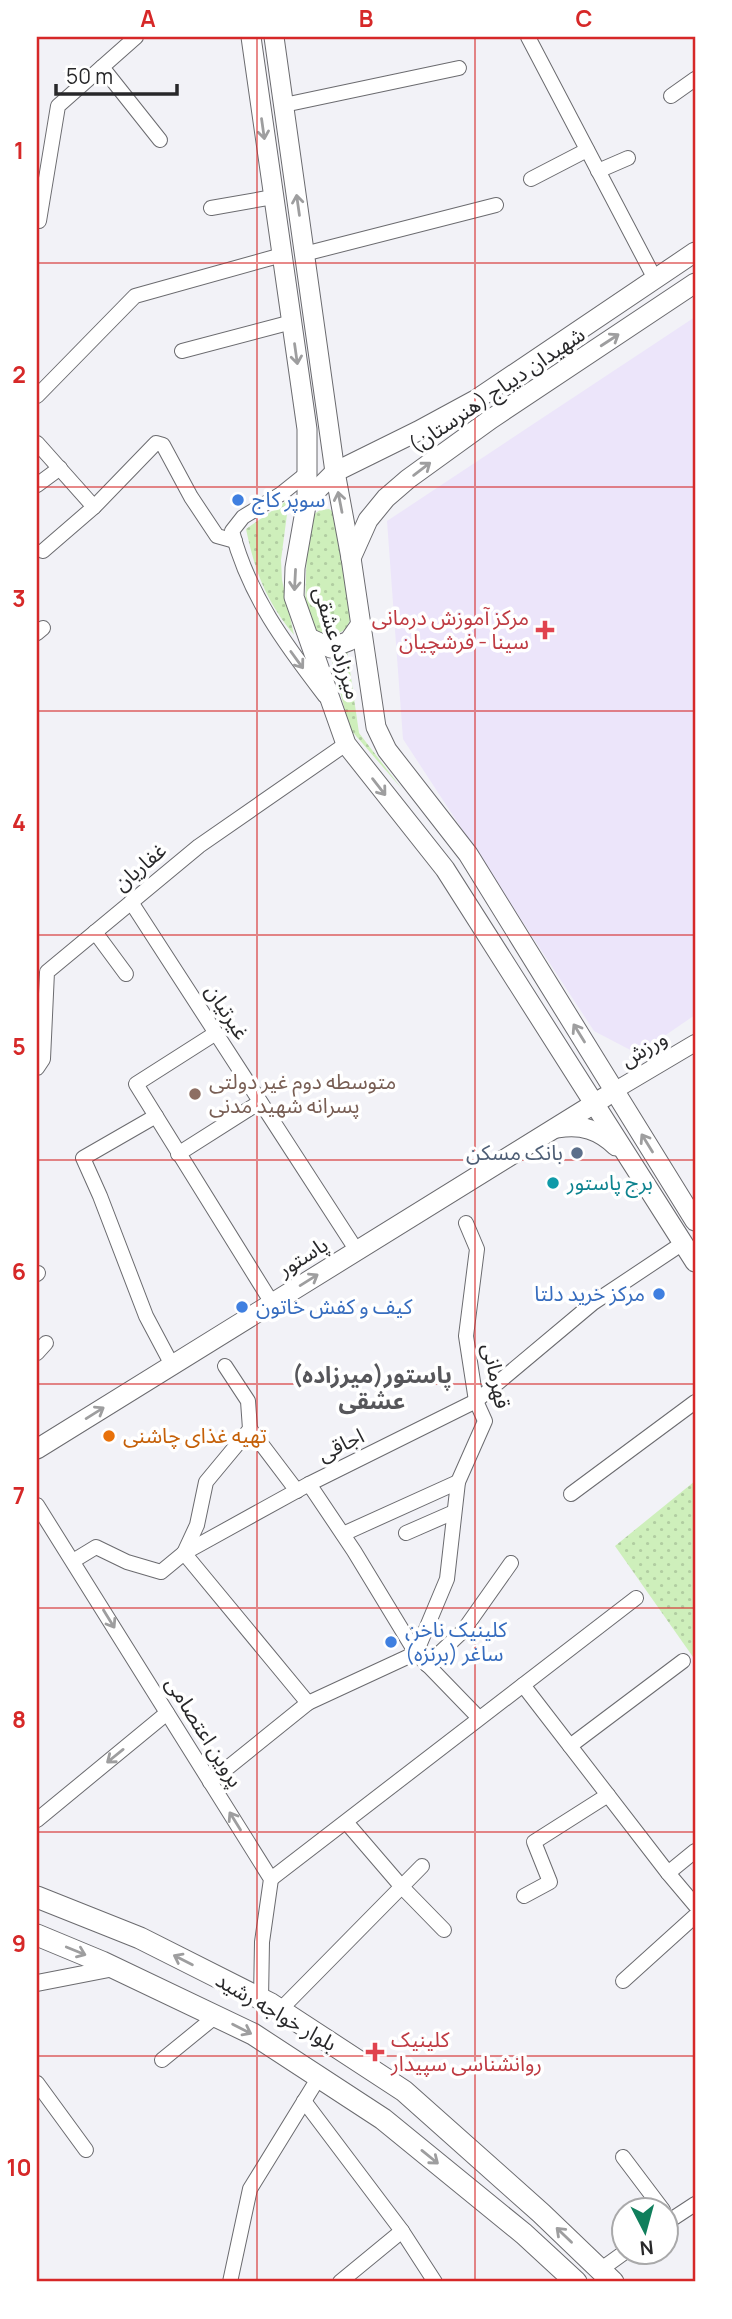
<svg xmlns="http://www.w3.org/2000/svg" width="732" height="2319" viewBox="0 0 732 2319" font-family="Manrope,'Noto Sans Arabic',sans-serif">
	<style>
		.medical { fill: #ece5fa }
		.grass { fill: url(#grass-dots) }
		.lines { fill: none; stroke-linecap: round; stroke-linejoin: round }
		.minor-casing { stroke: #6b6b6f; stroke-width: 16 }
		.tertiary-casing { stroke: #6b6b6f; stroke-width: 18 }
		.secondary-casing { stroke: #6b6b6f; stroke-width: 21 }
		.primary-casing { stroke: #6b6b6f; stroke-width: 23 }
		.minor { stroke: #fff; stroke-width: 14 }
		.tertiary { stroke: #fff; stroke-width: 16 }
		.secondary { stroke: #fff; stroke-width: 19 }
		.primary { stroke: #fff; stroke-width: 21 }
		.oneway { stroke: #9e9e9f }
		.grid { fill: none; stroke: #d62828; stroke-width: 2; stroke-opacity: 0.55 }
		.shop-dot { fill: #3f7fe0; stroke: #fff; stroke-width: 2.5 }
		.health-dot { fill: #e0444e; stroke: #fff; stroke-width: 2.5 }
		.education-dot { fill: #8d6e63; stroke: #fff; stroke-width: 2.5 }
		.service-dot { fill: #5c6f8a; stroke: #fff; stroke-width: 2.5 }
		.culture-dot { fill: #0f9aa8; stroke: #fff; stroke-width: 2.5 }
		.food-dot { fill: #e8710a; stroke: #fff; stroke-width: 2.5 }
		.labels { text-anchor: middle; stroke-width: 7; stroke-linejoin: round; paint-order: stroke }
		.street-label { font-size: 21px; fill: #28282a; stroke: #fff }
		.shop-label { font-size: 21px; fill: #366cbe; stroke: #fff; text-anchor: start }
		.health-label { font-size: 21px; fill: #be3a42; stroke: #fff; text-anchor: end }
		.education-label { font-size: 21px; fill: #785e54; stroke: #fff; text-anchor: start }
		.service-label { font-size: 21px; fill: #4e5e75; stroke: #fff; text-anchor: end }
		.culture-label { font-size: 21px; fill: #0d838f; stroke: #fff; text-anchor: start }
		.food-label { font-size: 21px; fill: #c56008; stroke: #fff; text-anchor: start }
		.neighbourhood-label { font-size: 23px; font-weight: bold; fill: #56565a; stroke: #fff }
		.neatline { fill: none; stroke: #d62828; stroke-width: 2.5 }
		.grid-label { font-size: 23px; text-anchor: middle; font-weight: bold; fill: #d62828 }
	</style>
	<defs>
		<pattern id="grass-dots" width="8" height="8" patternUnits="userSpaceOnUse" patternTransform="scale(1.75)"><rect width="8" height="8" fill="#ceefbb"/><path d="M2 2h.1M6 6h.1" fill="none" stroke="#b1cda1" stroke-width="1.8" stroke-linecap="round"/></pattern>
	</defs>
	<rect width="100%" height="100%" fill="#f2f2f7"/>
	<!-- medical -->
	<path class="medical" d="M695 317V1015L638 1054 594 1031 403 739 387 521Z"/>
	<!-- grass -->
	<g class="grass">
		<path d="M289 499 281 560 282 580 294 635C266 601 255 572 246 529Z"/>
		<path d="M329 509 336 514 350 620 346 629 334 636 318 633 305 609 307 543 313 515 320 510Z"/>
		<path d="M347 650 359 733 402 789 350 729 330 654Z"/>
		<path d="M695 1481V1656L693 1657 615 1546Z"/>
	</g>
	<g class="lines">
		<defs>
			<g id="minor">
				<path d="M528 37 655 279"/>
				<path d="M102 67 160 140"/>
				<path d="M671 96 695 79"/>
				<path d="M284 105 459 68"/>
				<path d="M598 171 628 158"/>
				<path d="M531 179 587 150"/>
				<path d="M211 208 273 197"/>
				<path d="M39 221 58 106 136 37"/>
				<path d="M304 254 496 205"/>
				<path d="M182 351 292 322"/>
				<path d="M37 396 135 296 282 255"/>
				<path d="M37 443 94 507 156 443 163 445 191 497 217 536 235 541"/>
				<path d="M306 474 281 494 243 517 232 531C249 596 285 644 325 696"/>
				<path d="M37 485 60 468"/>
				<path d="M43 551 94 507"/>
				<path d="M37 633 43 628"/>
				<path d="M131 902 357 1251"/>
				<path d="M95 932 126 974"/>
				<path d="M216 1033 136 1084 272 1303"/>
				<path d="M37 1068 43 1059 47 972 199 846 346 744"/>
				<path d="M156 1116 83 1158 100 1196 146 1316 172 1365"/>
				<path d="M178 1154 260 1102"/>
				<path d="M37 1274 38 1273"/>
				<path d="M37 1353 46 1343"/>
				<path d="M250 1429 297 1491"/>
				<path d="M309 1484 354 1551 416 1653 479 1718"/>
				<path d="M571 1494 695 1402"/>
				<path d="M37 1505 271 1879 262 1942 261 1999"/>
				<path d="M406 1533 454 1512"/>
				<path d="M343 1534 458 1482"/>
				<path d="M184 1553 197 1525 206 1482 250 1429 248 1401 225 1366"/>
				<path d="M184 1553 308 1703"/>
				<path d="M73 1561 96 1547 127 1562 161 1572 184 1553 309 1484 476 1401 593 1303 683 1243"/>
				<path d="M416 1653 447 1579 458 1482 485 1421 476 1401 466 1336 477 1249 466 1223"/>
				<path d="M427 1665 463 1631 511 1563"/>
				<path d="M523 1685 668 1873 695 1905"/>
				<path d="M570 1746 683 1661"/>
				<path d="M210 1782 308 1703 416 1653"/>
				<path d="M37 1820 167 1713"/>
				<path d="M346 1822 401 1886 444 1930"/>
				<path d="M668 1873 695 1851"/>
				<path d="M271 1879 636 1598"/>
				<path d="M524 1896 550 1882 534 1842 608 1795"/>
				<path d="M623 1981 695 1916"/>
				<path d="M280 2010 422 1866"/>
				<path d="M162 2060 216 2016"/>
				<path d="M37 2083 86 2150"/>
				<path d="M304 2101 402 2231 435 2282"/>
				<path d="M623 2157 663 2210"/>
				<path d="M666 2223 695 2204"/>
				<path d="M600 2270 625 2252"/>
				<path d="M230 2282 250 2189 319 2077"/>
				<path d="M340 2282 402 2231"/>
			</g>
			<g id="tertiary">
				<path d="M614 1091 695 1043"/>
				<path d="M37 1983 114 1968"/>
			</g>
			<g id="secondary">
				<path d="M251 37 307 429V500L295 568 294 597 346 744 445 869 695 1262"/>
				<path d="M274 37 335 472 351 558 376 727 387 750 468 854 695 1221"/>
				<path d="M307 500 335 472 418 431 477 399 695 252"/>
				<path d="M351 558 368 520 386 498 408 479 491 419 695 283"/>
				<path d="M309 638 331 648 349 641 361 624"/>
				<path d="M558 1128C582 1124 599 1130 616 1146"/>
				<path d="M37 1449 605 1097"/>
			</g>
			<g id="primary">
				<path d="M37 1897 140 1938 271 2004 404 2091 541 2213 613 2282"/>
				<path d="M37 1935 102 1962 253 2034 383 2119 524 2234 576 2282"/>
			</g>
		</defs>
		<!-- minor casing -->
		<use href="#minor" class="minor-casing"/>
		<!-- tertiary casing -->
		<use href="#tertiary" class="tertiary-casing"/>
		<!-- secondary casing -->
		<use href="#secondary" class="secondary-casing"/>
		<!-- primary casing -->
		<use href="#primary" class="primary-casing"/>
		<!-- minor -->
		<use href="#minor" class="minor"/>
		<!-- tertiary -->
		<use href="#tertiary" class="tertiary"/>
		<!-- secondary -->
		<use href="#secondary" class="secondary"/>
		<!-- primary -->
		<use href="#primary" class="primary"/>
	</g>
	<!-- one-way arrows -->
	<defs><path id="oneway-shaft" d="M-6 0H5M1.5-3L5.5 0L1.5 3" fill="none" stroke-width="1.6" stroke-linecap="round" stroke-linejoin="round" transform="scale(1.75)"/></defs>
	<g class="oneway">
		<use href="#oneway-shaft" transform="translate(263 129) rotate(82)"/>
		<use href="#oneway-shaft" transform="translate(298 205) rotate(-98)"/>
		<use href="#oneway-shaft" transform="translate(610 340) rotate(-33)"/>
		<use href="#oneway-shaft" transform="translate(296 354) rotate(82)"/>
		<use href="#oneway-shaft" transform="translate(422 469) rotate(-37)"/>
		<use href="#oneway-shaft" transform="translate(340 502) rotate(-101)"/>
		<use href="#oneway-shaft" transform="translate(295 580) rotate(93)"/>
		<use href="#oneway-shaft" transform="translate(297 660) rotate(54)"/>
		<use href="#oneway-shaft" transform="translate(379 787) rotate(52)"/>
		<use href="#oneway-shaft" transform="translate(579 1033) rotate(-122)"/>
		<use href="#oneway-shaft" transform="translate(647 1143) rotate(-122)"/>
		<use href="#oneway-shaft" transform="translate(309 1280) rotate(-32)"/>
		<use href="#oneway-shaft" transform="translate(95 1413) rotate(-32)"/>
		<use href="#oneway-shaft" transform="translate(109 1619) rotate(58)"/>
		<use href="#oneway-shaft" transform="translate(115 1756) rotate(141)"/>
		<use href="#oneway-shaft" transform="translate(235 1821) rotate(-122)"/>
		<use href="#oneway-shaft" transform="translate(76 1951) rotate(22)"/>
		<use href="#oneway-shaft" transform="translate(183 1960) rotate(-153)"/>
		<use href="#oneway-shaft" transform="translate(242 2029) rotate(27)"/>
		<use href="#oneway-shaft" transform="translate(430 2157) rotate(39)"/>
		<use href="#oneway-shaft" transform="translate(564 2235) rotate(-136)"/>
	</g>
	<!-- grid -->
	<path class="grid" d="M257 37V2282M475 37V2282M37 263H695M37 487H695M37 711H695M37 935H695M37 1160H695M37 1384H695M37 1608H695M37 1832H695M37 2056H695"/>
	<!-- markers -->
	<g class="shop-dot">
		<circle cx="238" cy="500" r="7"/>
		<circle cx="659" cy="1294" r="7"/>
		<circle cx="242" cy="1307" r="7"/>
		<circle cx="391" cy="1642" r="7"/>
	</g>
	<g class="health-dot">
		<path d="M541.5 619.5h7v7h7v7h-7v7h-7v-7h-7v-7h7z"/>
		<path d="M371.5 2041.5h7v7h7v7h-7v7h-7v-7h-7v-7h7z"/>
	</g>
	<circle class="education-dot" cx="195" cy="1094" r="7"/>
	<circle class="service-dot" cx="577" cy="1153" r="7"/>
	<circle class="culture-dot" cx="553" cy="1183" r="7"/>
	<circle class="food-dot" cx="109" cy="1436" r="7"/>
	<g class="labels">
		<!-- street labels -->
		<g class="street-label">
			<text transform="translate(497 390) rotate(-34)" y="7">شهیدان دیباج (هنرستان)</text>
			<text transform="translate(337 643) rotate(73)" y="7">میرزاده عشقی</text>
			<text transform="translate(140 867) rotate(-40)" y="7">غفاریان</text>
			<text transform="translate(227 1012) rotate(57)" y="7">غیرتیان</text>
			<text transform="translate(644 1049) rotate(-31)" y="7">ورزش</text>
			<text transform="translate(303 1257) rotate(-32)" y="7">پاستور</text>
			<text transform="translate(496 1376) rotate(78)" y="7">قهرمانی</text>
			<text transform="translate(341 1445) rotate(-26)" y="7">اجاقی</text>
			<text transform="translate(204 1732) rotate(58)" y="7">پروین اعتصامی</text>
			<text transform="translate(276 2012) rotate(30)" y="7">بلوار خواجه رشید</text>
		</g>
		<!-- shop labels -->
		<g class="shop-label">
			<text x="252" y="507">سوپر کاج</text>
			<text x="645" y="1301" text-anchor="end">مرکز خرید دلتا</text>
			<text x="256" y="1314">کیف و کفش خاتون</text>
			<text x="405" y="1637">کلینیک ناخن<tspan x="405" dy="24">ساغر (برنزه)</tspan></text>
		</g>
		<!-- health labels -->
		<g class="health-label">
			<text x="529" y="625">مرکز آموزش درمانی<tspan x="529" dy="24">سینا - فرشچیان</tspan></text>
			<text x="391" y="2047" text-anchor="start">کلینیک<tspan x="391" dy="24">روانشناسی سپیدار</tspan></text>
		</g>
		<!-- education labels -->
		<g class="education-label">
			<text x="209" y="1089">متوسطه دوم غیر دولتی<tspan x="209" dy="24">پسرانه شهید مدنی</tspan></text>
		</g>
		<!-- service labels -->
		<g class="service-label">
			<text x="563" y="1160">بانک مسکن</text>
		</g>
		<!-- culture labels -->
		<g class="culture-label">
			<text x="567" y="1190">برج پاستور</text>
		</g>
		<!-- food labels -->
		<g class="food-label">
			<text x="123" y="1443">تهیه غذای چاشنی</text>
		</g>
		<!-- neighbourhood labels -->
		<g class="neighbourhood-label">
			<text x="372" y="1383">(پاستور(میرزاده<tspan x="372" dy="26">عشقی</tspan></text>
		</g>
	</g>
	<!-- border -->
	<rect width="732" height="2319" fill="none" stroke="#ffffff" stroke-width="77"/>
	<!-- north arrow -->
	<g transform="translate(645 2231) rotate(174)"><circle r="33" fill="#ffffff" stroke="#a9a9aa" stroke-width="2"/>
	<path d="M0-5L12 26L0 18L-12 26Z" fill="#107f5c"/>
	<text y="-10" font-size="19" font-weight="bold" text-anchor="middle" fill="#28282a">N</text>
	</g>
	<!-- scale -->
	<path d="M56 84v10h121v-10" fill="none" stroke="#28282a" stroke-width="3.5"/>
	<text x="66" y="84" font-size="21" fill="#28282a" stroke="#ffffff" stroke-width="5" paint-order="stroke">50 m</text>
	<rect x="38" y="38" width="656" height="2242" class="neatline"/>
	<g class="grid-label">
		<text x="148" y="27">A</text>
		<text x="366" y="27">B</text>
		<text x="584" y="27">C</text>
		<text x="19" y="159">1</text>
		<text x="19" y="383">2</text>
		<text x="19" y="607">3</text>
		<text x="19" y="831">4</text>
		<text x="19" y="1055">5</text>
		<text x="19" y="1280">6</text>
		<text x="19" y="1504">7</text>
		<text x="19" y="1728">8</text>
		<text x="19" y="1952">9</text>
		<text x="19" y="2176">10</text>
	</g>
</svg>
